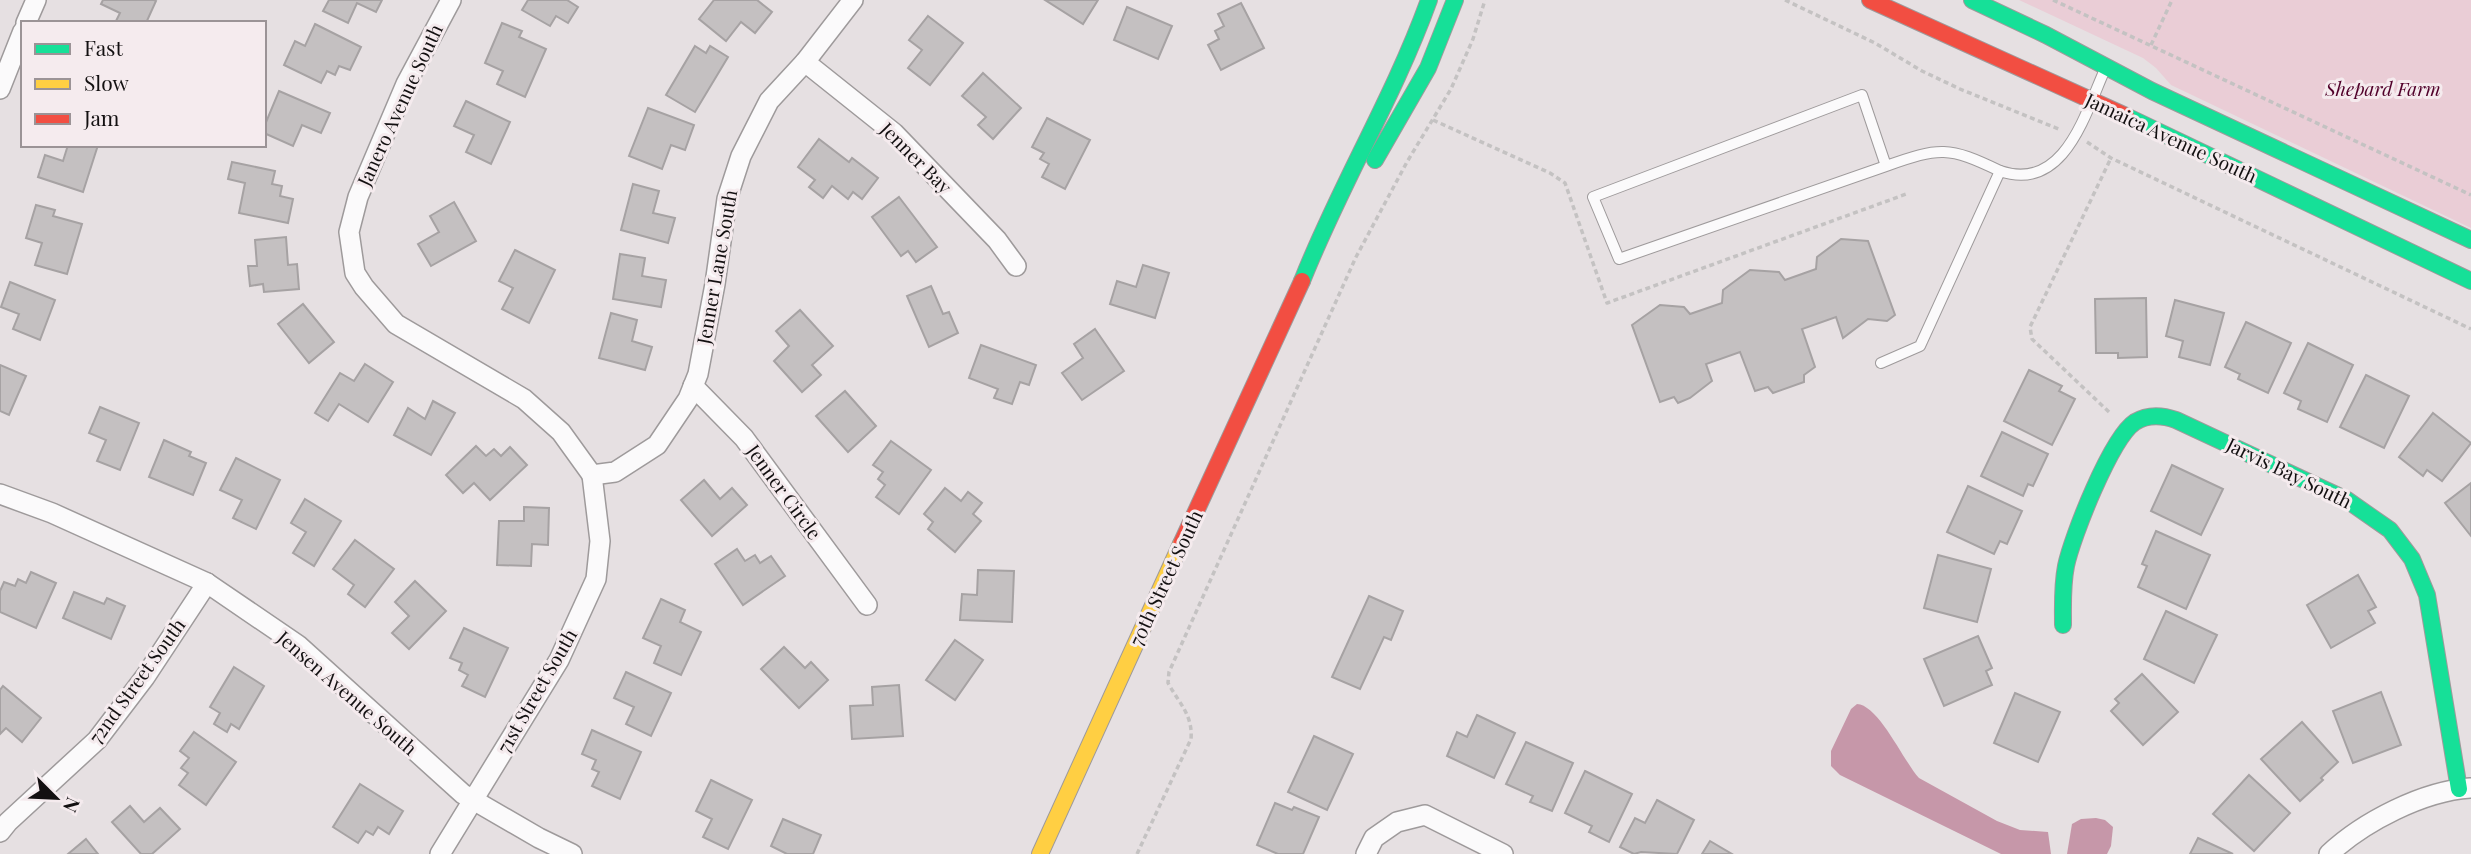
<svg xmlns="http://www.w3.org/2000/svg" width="2471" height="854" viewBox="0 0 2471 854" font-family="'Playfair Display',serif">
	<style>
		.green { fill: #eacdd6 }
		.water { fill: #c697a9 }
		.building { fill: #c4c0c1; stroke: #a6a2a3; stroke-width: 2 }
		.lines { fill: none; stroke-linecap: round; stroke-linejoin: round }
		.lane-casing { stroke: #9e9a9b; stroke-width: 12 }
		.street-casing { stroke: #9e9a9b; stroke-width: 22 }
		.fast-casing { stroke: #9e9a9b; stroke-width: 18 }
		.slow-casing { stroke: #9e9a9b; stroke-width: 18 }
		.jam-casing { stroke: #9e9a9b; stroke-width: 18 }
		.path { stroke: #c4c2c2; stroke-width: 3.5; stroke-dasharray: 5 3.5; stroke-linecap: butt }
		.lane { stroke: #fbfafb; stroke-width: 10 }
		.street { stroke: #fbfafb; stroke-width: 19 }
		.fast { stroke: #16e098; stroke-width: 16 }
		.slow { stroke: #ffcf43; stroke-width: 16 }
		.jam { stroke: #f24e42; stroke-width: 16 }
		.labels { text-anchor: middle; stroke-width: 6; stroke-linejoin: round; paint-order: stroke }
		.park-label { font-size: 19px; font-style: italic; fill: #51002a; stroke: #f5ebee }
		.street-label { font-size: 19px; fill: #131011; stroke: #f5ebee }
	</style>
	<rect width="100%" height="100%" fill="#e6e0e2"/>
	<!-- green -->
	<path class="green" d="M2019 0H2471V228L2171 85 2156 68 2143 58Z"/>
	<!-- water -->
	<g class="water">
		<path d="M1857 704C1879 705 1904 762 1919 778L1997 821 2020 830 2048 832 2051 854H2001L1840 775 1831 766V751L1851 709Z"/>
		<path d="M2096 818 2105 820 2113 827 2111 846 2107 854H2067L2072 824 2081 819Z"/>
	</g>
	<!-- building -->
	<g class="building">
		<path d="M103 0H154L156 1 146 23H115L120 13 101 4Z"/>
		<path d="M329 0H382L376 12 357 3 348 23 323 11Z"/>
		<path d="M528 0H567L578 7 568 23 556 16 550 26 522 10Z"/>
		<path d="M714 0H757L772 12 755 33 741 22 726 41 699 19Z"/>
		<path d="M1045 0H1098L1083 24Z"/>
		<path d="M1241 3 1264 48 1221 70 1208 45 1219 39 1215 31 1224 26 1218 14Z"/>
		<path d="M1127 7 1172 26 1158 59 1114 40Z"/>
		<path d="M928 16 963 43 930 85 908 68 922 50 909 40Z"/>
		<path d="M502 23 522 31 519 37 546 49 525 97 497 84 503 71 485 63Z"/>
		<path d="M315 24 361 47 350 70 339 66 335 75 327 71 321 83 284 65 295 41 305 46Z"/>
		<path d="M695 46 706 53 710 46 728 57 695 112 666 95Z"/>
		<path d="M983 73 1021 108 993 139 978 125 986 117 962 96Z"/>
		<path d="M279 91 330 113 321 133 302 125 293 146 264 133V127Z"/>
		<path d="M466 101 510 122 491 164 466 152 474 135 454 126Z"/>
		<path d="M648 108 694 125 685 150 671 145 662 169 629 156Z"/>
		<path d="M1047 118 1090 140 1065 189 1042 177 1049 164 1040 159 1044 153 1032 147Z"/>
		<path d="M819 139 849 162 852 158 878 178 862 199 853 192 848 199 832 186 823 198 809 187 815 180 798 167Z"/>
		<path d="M68 145H98L83 192 38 177 45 155 63 161Z"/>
		<path d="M232 162 275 171 272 184 282 186 280 196 293 199 288 223 239 213 245 183 228 179Z"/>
		<path d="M633 184 659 191 653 213 675 218 668 243 621 230Z"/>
		<path d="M899 197 937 247 916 262 908 251 901 256 872 217Z"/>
		<path d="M454 202 476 241 431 266 418 244 439 232 430 216Z"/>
		<path d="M36 205 55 210 53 216 82 224 67 274 35 265 42 243 26 238Z"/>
		<path d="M286 237 288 265 297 264 299 289 264 292 263 284 250 286 248 266H257L255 240Z"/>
		<path d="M1841 239 1868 241 1895 315 1887 321 1868 319 1843 338 1836 317 1802 329 1815 367 1804 375V382L1773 393 1768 387 1755 391 1740 352 1706 364 1712 381 1690 398 1678 403 1674 397 1660 402 1632 325 1660 305 1684 307 1690 314 1722 303 1723 290 1750 270 1779 272 1785 280 1816 269 1817 257Z"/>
		<path d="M515 250 555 270 529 323 502 309 513 288 499 281Z"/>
		<path d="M620 254 645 258 642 276 666 280 661 307 613 299Z"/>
		<path d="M1143 265 1169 273 1155 318 1110 304 1117 281 1136 287Z"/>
		<path d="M10 282 55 300 40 340 13 329 19 314 1 307Z"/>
		<path d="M931 286 943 314 949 312 958 333 929 347 907 296Z"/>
		<path d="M2146 298 2147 357 2118 358V353H2096L2095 299Z"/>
		<path d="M2175 300 2224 313 2210 365 2179 357 2183 341 2166 336Z"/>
		<path d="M303 304 334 342 309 363 278 324Z"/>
		<path d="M800 310 833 346 812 365 821 375 802 392 774 361 789 346 776 331Z"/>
		<path d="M611 313 637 320 632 341 652 347 645 370 599 358Z"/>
		<path d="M2246 322 2291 343 2268 393 2238 379 2240 374 2225 367Z"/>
		<path d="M1095 329 1124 371 1082 400 1062 373 1083 358 1074 344Z"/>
		<path d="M2308 343 2353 365 2327 422 2298 409 2301 401 2284 393Z"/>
		<path d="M981 345 1036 365 1029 385 1020 382 1012 404 994 398 998 389 969 378Z"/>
		<path d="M365 364 393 382 368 422 339 404 328 421 315 413 340 373 354 381Z"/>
		<path d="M0 365 26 376 9 415 0 411Z"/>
		<path d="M2029 370 2062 386 2059 391 2075 399 2052 445 2004 421Z"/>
		<path d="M2366 375 2409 396 2384 448 2340 427Z"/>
		<path d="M845 391 876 426 848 452 816 416Z"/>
		<path d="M433 401 455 413 431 455 394 435 408 408 425 419Z"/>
		<path d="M100 407 139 423 120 470 97 461 106 440 89 433Z"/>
		<path d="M2433 413 2471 443 2442 481 2427 470 2423 476 2399 457Z"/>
		<path d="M2002 432 2048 454 2033 486 2028 484 2023 496 1981 476Z"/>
		<path d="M164 440 191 452 189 456 206 463 193 495 149 477Z"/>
		<path d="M891 441 931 470 899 514 876 497 885 485 878 479 883 472 873 465Z"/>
		<path d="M476 446 486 456 494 449 501 456 510 447 527 465 490 500 474 483 463 493 446 475Z"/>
		<path d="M236 458 280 480 256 529 233 518 242 500 220 490Z"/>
		<path d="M2172 465 2223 489 2201 535 2151 511Z"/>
		<path d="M704 480 720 499 732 488 747 505 712 536 681 500Z"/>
		<path d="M2471 483V536L2445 503Z"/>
		<path d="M1968 486 2022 511 2007 544 2000 541 1994 554 1947 532Z"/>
		<path d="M945 488 961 501 968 492 982 503 973 514 981 521 955 552 928 529 933 522 924 514Z"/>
		<path d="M305 499 341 521 314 566 293 553 306 532 291 523Z"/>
		<path d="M524 507 549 508 548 545 532 544 531 566 497 565 499 521H524Z"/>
		<path d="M2156 531 2210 555 2186 609 2138 587 2147 566 2142 564Z"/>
		<path d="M355 540 394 569 365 607 348 594 354 585 333 569Z"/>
		<path d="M737 549 745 561 755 555 760 563 771 556 785 576 743 605 715 564Z"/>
		<path d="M1938 555 1991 569 1977 622 1924 608Z"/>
		<path d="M978 570 1014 571 1012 622 960 620 962 594 977 595Z"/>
		<path d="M31 572 56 583 36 628 0 612V591L4 582 15 586 18 579 26 583Z"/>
		<path d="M2358 575 2376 607 2368 611 2375 623 2331 648 2307 605Z"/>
		<path d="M415 581 446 611 409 649 392 633 409 616 395 602Z"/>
		<path d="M74 592 104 604 107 598 125 606 111 639 63 618Z"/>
		<path d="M1369 596 1403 611 1391 640 1384 637 1360 689 1332 677Z"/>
		<path d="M661 599 685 610 680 622 701 632 681 675 654 663 661 646 643 638Z"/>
		<path d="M2166 611 2217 635 2194 683 2144 659Z"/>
		<path d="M464 628 508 648 485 697 462 686 468 675 459 670 462 663 450 658Z"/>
		<path d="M1978 636 1992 668 1986 671 1992 685 1944 706 1924 659Z"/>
		<path d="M955 640 983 660 955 700 926 680Z"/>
		<path d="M784 647 805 668 811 662 828 680 799 708 761 669Z"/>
		<path d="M234 667 264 686 239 729 231 724 227 732 214 724 220 713 210 707Z"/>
		<path d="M626 672 671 693 651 736 626 724 634 707 614 698Z"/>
		<path d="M2142 674 2178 712 2143 745 2111 711 2119 703 2115 699Z"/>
		<path d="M899 685 903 736 852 739 850 706 873 705 872 687Z"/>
		<path d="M3 686 41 718 22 742 6 728 0 734V690Z"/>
		<path d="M2381 692 2401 745 2353 763 2333 711Z"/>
		<path d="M2015 693 2060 712 2038 762 1994 743Z"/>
		<path d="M1477 715 1515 733 1494 778 1447 756 1457 732 1467 737Z"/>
		<path d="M2302 722 2338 762 2321 778 2323 780 2300 801 2261 759Z"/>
		<path d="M592 730 641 752 620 799 592 786 599 772 592 769 596 760 582 754Z"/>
		<path d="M194 732 236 762 206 805 179 785 188 773 181 768 189 758 180 751Z"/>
		<path d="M1314 736 1353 754 1327 810 1288 792Z"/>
		<path d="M1526 742 1573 763 1552 811 1530 802 1533 796 1506 784Z"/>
		<path d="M1585 771 1632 794 1609 842 1589 832 1592 826 1565 813Z"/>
		<path d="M2249 775 2290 813 2254 851 2213 814Z"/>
		<path d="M711 780 752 800 728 849 703 837 712 819 696 811Z"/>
		<path d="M360 784 403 811 389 834 378 827 373 835 366 831 358 843 333 827Z"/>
		<path d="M1657 800 1694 820 1677 854 1641 852 1634 854 1620 847 1635 818 1645 823Z"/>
		<path d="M1275 803 1292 810 1294 807 1319 817 1303 854H1278L1257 845Z"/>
		<path d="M130 806 144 822 160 808 180 829 152 854H141L112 822Z"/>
		<path d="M783 819 821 835 813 854H787L771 846Z"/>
		<path d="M2198 838 2233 854H2190Z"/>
		<path d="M86 839 98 854H68Z"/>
		<path d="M1710 841 1732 854H1702Z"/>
	</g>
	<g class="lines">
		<defs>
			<g id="lane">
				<path d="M1886 166 1862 95 1593 197 1619 259 1886 166C1940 147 1948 146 2000 171"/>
				<path d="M1881 363 1920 346 2000 171C2065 193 2085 113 2106 67"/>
			</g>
			<g id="street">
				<path d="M451 0 406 84 358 197 349 232 355 273 364 287 396 324 524 399 561 432 592 475"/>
				<path d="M26 23 36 0"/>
				<path d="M805 62 894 133 997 240 1016 266"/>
				<path d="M0 89 23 31"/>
				<path d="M693 386 744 438 867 605"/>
				<path d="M592 475 615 472 657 445 688 399 698 374 715 284 727 199 741 156 769 101 805 62 853 0"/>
				<path d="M0 494 52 513 207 583 298 645 463 794 539 838 572 854"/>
				<path d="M0 832 8 822 97 740 145 677 207 583"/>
				<path d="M440 854 559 660 596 579 600 541 592 475"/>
				<path d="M1366 854 1374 838 1397 822 1425 815 1503 854"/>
				<path d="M2329 854C2363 822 2423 791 2470 788"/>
			</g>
			<g id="fast">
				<path d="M1972 0 2046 35 2152 91 2471 240"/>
				<path d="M2126 116 2471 281"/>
				<path d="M1375 160 1428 68 1455 0"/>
				<path d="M1302 281C1340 185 1394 97 1429 0"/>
				<path d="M2063 625C2063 605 2062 586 2066 566 2072 537 2111 438 2135 422 2148 414 2162 415 2176 420L2347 500 2390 530 2412 559 2427 595 2459 789"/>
			</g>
			<path id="slow" d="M1040 854 1181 544"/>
			<g id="jam">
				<path d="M1870 0 2126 116"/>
				<path d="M1181 544 1302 281"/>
			</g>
		</defs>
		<!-- lane casing -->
		<use href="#lane" class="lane-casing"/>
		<!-- street casing -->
		<use href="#street" class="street-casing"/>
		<!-- fast casing -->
		<use href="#fast" class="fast-casing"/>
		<!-- slow casing -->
		<use href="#slow" class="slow-casing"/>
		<!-- jam casing -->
		<use href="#jam" class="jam-casing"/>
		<!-- path -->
		<g class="path">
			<path d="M1785 0 1875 43 1922 71 1960 89 2061 130"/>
			<path d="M2053 0 2471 195"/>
			<path d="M2151 45 2172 0"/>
			<path d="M1433 120 1550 173 1565 183 1607 303 1909 193"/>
			<path d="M2087 142 2111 158 2471 329"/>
			<path d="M2109 412 2032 339 2030 327 2111 158"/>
			<path d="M1137 854 1191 739C1193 715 1179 703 1168 683L1169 672 1356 257 1407 162 1451 89 1473 39 1485 0"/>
		</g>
		<!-- lane -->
		<use href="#lane" class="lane"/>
		<!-- street -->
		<use href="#street" class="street"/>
		<!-- fast -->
		<use href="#fast" class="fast"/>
		<!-- slow -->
		<use href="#slow" class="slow"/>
		<!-- jam -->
		<use href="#jam" class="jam"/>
	</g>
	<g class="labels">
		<!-- park labels -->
		<g class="park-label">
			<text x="2383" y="96">Shepard Farm</text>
		</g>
		<!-- street labels -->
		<g class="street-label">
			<text transform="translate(400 105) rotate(-65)" y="7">Janero Avenue South</text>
			<text transform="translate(2171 138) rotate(25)" y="7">Jamaica Avenue South</text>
			<text transform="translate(916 158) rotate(45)" y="7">Jenner Bay</text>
			<text transform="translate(717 267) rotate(-80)" y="7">Jenner Lane South</text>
			<text transform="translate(2289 473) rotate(26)" y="7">Jarvis Bay South</text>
			<text transform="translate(784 492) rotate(54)" y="7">Jenner Circle</text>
			<text transform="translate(1166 578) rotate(-65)" y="7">70th Street South</text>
			<text transform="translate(137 681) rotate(-54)" y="7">72nd Street South</text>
			<text transform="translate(537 691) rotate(-60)" y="7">71st Street South</text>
			<text transform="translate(347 693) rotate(41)" y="7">Jensen Avenue South</text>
		</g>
	</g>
	<!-- legend -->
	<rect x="21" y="21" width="245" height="126" fill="#f5ebee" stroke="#9b9396" stroke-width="2"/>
	<rect x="35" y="44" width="35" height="10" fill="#16e098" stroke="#9b9396" stroke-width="2"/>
	<text x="84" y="56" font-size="21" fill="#131011">Fast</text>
	<rect x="35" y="79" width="35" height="10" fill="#ffcf43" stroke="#9b9396" stroke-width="2"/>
	<text x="84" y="91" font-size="21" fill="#131011">Slow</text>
	<rect x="35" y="114" width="35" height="10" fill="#f24e42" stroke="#9b9396" stroke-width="2"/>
	<text x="84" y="126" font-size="21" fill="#131011">Jam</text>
	<!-- north arrow -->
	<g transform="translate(56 798) rotate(114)" stroke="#f5ebee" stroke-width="5" paint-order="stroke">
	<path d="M0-5L12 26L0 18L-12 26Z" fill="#131011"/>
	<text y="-10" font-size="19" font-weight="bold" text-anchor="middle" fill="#131011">N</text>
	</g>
</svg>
